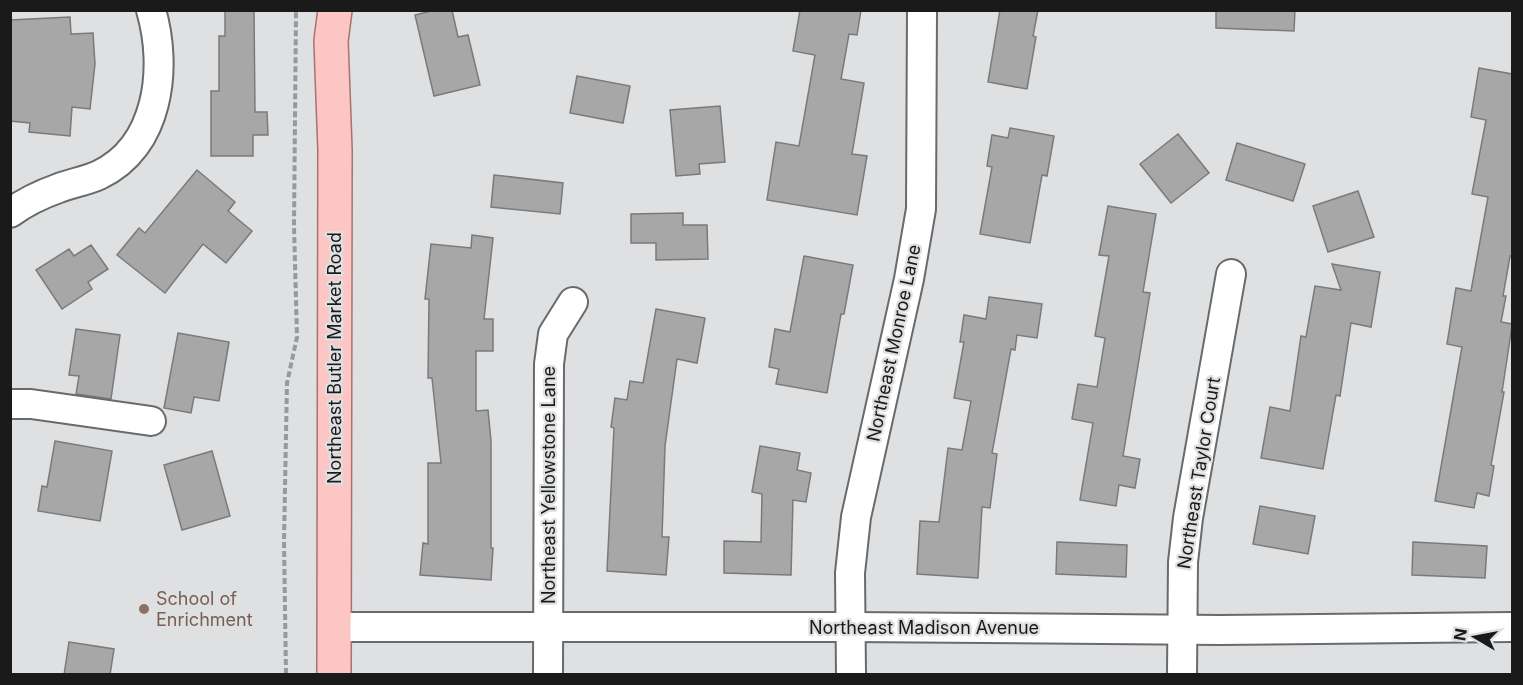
<svg xmlns="http://www.w3.org/2000/svg" width="1523" height="685" viewBox="0 0 1523 685" font-family="Inter,sans-serif">
	<style>
		.building { fill: #a8a7a8; stroke: #7b7a7a; stroke-width: 1.5 }
		.lines { fill: none; stroke-linecap: round; stroke-linejoin: round }
		.minor-casing { stroke: #696a6c; stroke-width: 32 }
		.major-casing { stroke: #ab716f; stroke-width: 36 }
		.path { stroke: #98999a; stroke-width: 4; stroke-dasharray: 6 3; stroke-linecap: butt }
		.minor { stroke: #fff; stroke-width: 28 }
		.major { stroke: #fbc6c4; stroke-width: 33 }
		.education-dot { fill: #8d6e63; stroke: #dee0e1; stroke-width: 2 }
		.labels { text-anchor: middle; stroke-width: 4.5; stroke-linejoin: round; paint-order: stroke }
		.street-label { font-size: 18px; fill: #1a1a1b; stroke: #dee0e1 }
		.education-label { font-size: 18px; fill: #785e54; stroke: #dee0e1; text-anchor: start }
	</style>
	<rect width="100%" height="100%" fill="#dee0e1"/>
	<!-- building -->
	<g class="building">
		<path d="M225 10H254L255 112H267L268 135H253V156H211V91H219V36H225Z"/>
		<path d="M435 10H452L458 37 468 35 480 85 434 96 415 15Z"/>
		<path d="M800 10H861L857 35 849 34 841 79 864 83 852 154 867 156 857 215 767 200 776 142 799 146 815 55 793 51Z"/>
		<path d="M1000 10H1038L1033 36 1036 37 1027 89 988 82Z"/>
		<path d="M1216 10H1295L1294 31 1216 28Z"/>
		<path d="M70 17 71 34 93 33 95 64 90 109 72 107 70 136 29 132 30 123 10 121V20Z"/>
		<path d="M1479 68 1512 74V256H1510L1503 296H1506L1501 322 1512 324V326L1502 392H1504L1491 465 1494 466 1489 496 1477 493 1474 508 1435 501 1462 347 1447 344 1456 288 1471 291 1488 197 1472 194 1486 120 1471 117Z"/>
		<path d="M577 76 630 86 623 123 570 113Z"/>
		<path d="M720 106 725 162 699 164 700 174 676 176 670 110Z"/>
		<path d="M1010 128 1054 136 1047 176 1042 175 1030 243 980 234 992 167 987 166 992 135 1008 138Z"/>
		<path d="M1178 134 1209 173 1171 203 1140 164Z"/>
		<path d="M1237 143 1305 164 1293 201 1226 180Z"/>
		<path d="M197 170 235 202 228 211 252 231 226 263 203 244 165 293 117 255 139 228 145 233Z"/>
		<path d="M494 175 563 183 560 214 491 207Z"/>
		<path d="M1358 191 1374 237 1328 252 1313 206Z"/>
		<path d="M1108 206 1156 214 1143 292 1150 293 1123 456 1140 459 1135 488 1119 485 1116 506 1080 500 1093 423 1072 419 1078 384 1097 387 1105 338 1095 336 1109 256 1099 255Z"/>
		<path d="M683 213V225H707L708 259 656 260V243H631V214Z"/>
		<path d="M472 235 493 238 484 319H493V351H476V411L488 410 491 441V548H493L491 580 420 575 423 543 428 544V463H441L432 378H428L429 299H425L431 244 471 248Z"/>
		<path d="M91 245 108 269 88 282 92 289 62 309 36 270 69 249 74 256Z"/>
		<path d="M804 256 853 265 844 314H841L827 393 776 384 779 369 769 367 775 329 790 332Z"/>
		<path d="M1332 264 1380 272 1371 327 1351 323 1340 396 1336 395 1323 469 1261 458 1270 407 1290 411 1301 336 1306 337 1315 286 1341 290Z"/>
		<path d="M989 297 1042 304 1037 338 1017 335 1015 350 1011 349 992 453 997 454 990 508 982 507 978 578 917 574 920 521 939 522 948 448 962 450 971 401 954 398 964 342H960L964 315 986 319Z"/>
		<path d="M656 309 705 318 697 363 677 359 665 446 662 537H669L666 575 607 571 614 428 611 427 615 398 627 400 630 381 643 383Z"/>
		<path d="M76 329 120 335 111 399 76 394 79 376 69 375Z"/>
		<path d="M178 333 229 342 219 401 194 397 191 413 164 408Z"/>
		<path d="M55 441 112 451 100 521 38 511 42 486 47 487Z"/>
		<path d="M760 446 800 453 797 470 811 473 806 502 793 500 791 575 724 573V541L761 542 762 494 752 492Z"/>
		<path d="M212 451 230 516 182 530 164 465Z"/>
		<path d="M1260 506 1315 516 1308 554 1253 544Z"/>
		<path d="M1057 542 1127 545 1126 577 1056 574Z"/>
		<path d="M1413 542 1487 546 1485 578 1412 575Z"/>
		<path d="M69 642 114 649 110 675H64Z"/>
	</g>
	<g class="lines">
		<defs>
			<g id="minor">
				<path d="M10 213C25 202 42 194 59 188 72 183 86 181 99 175 159 147 168 68 151 10"/>
				<path d="M10 404H31L151 421"/>
				<path d="M335 627H851L1220 630 1512 627"/>
				<path d="M548 674 549 364 553 334 573 302"/>
				<path d="M851 674 850 573 856 517 909 279 921 209 922 10"/>
				<path d="M1182 674 1183 562 1188 518 1231 274"/>
			</g>
			<path id="major" d="M334 674 335 150 331 41 335 10"/>
		</defs>
		<!-- minor casing -->
		<use href="#minor" class="minor-casing"/>
		<!-- major casing -->
		<use href="#major" class="major-casing"/>
		<!-- path -->
		<path class="path" d="M286 674 284 541 287 383 297 337 294 226 296 10"/>
		<!-- minor -->
		<use href="#minor" class="minor"/>
		<!-- major -->
		<use href="#major" class="major"/>
	</g>
	<!-- markers -->
	<circle class="education-dot" cx="144" cy="609" r="6"/>
	<g class="labels">
		<!-- street labels -->
		<g class="street-label">
			<text transform="translate(894 343) rotate(-78)" y="6">Northeast Monroe Lane</text>
			<text transform="translate(335 358) rotate(-90)" y="6">Northeast Butler Market Road</text>
			<text transform="translate(1199 473) rotate(-81)" y="6">Northeast Taylor Court</text>
			<text transform="translate(549 485) rotate(-90)" y="6">Northeast Yellowstone Lane</text>
			<text x="924" y="634">Northeast Madison Avenue</text>
		</g>
		<!-- education labels -->
		<g class="education-label">
			<text x="156" y="605">School of<tspan x="156" dy="21">Enrichment</tspan></text>
		</g>
	</g>
	<!-- border -->
	<rect width="1523" height="685" fill="none" stroke="#1a1a1b" stroke-width="24"/>
	<!-- north arrow -->
	<g transform="translate(1475 637) rotate(280)" stroke="#dee0e1" stroke-width="4.5" paint-order="stroke">
	<path d="M0-4.5L10 22L0 15L-10 22Z" fill="#1a1a1b"/>
	<text y="-9" font-size="16" font-weight="bold" text-anchor="middle" fill="#1a1a1b">N</text>
	</g>
</svg>
